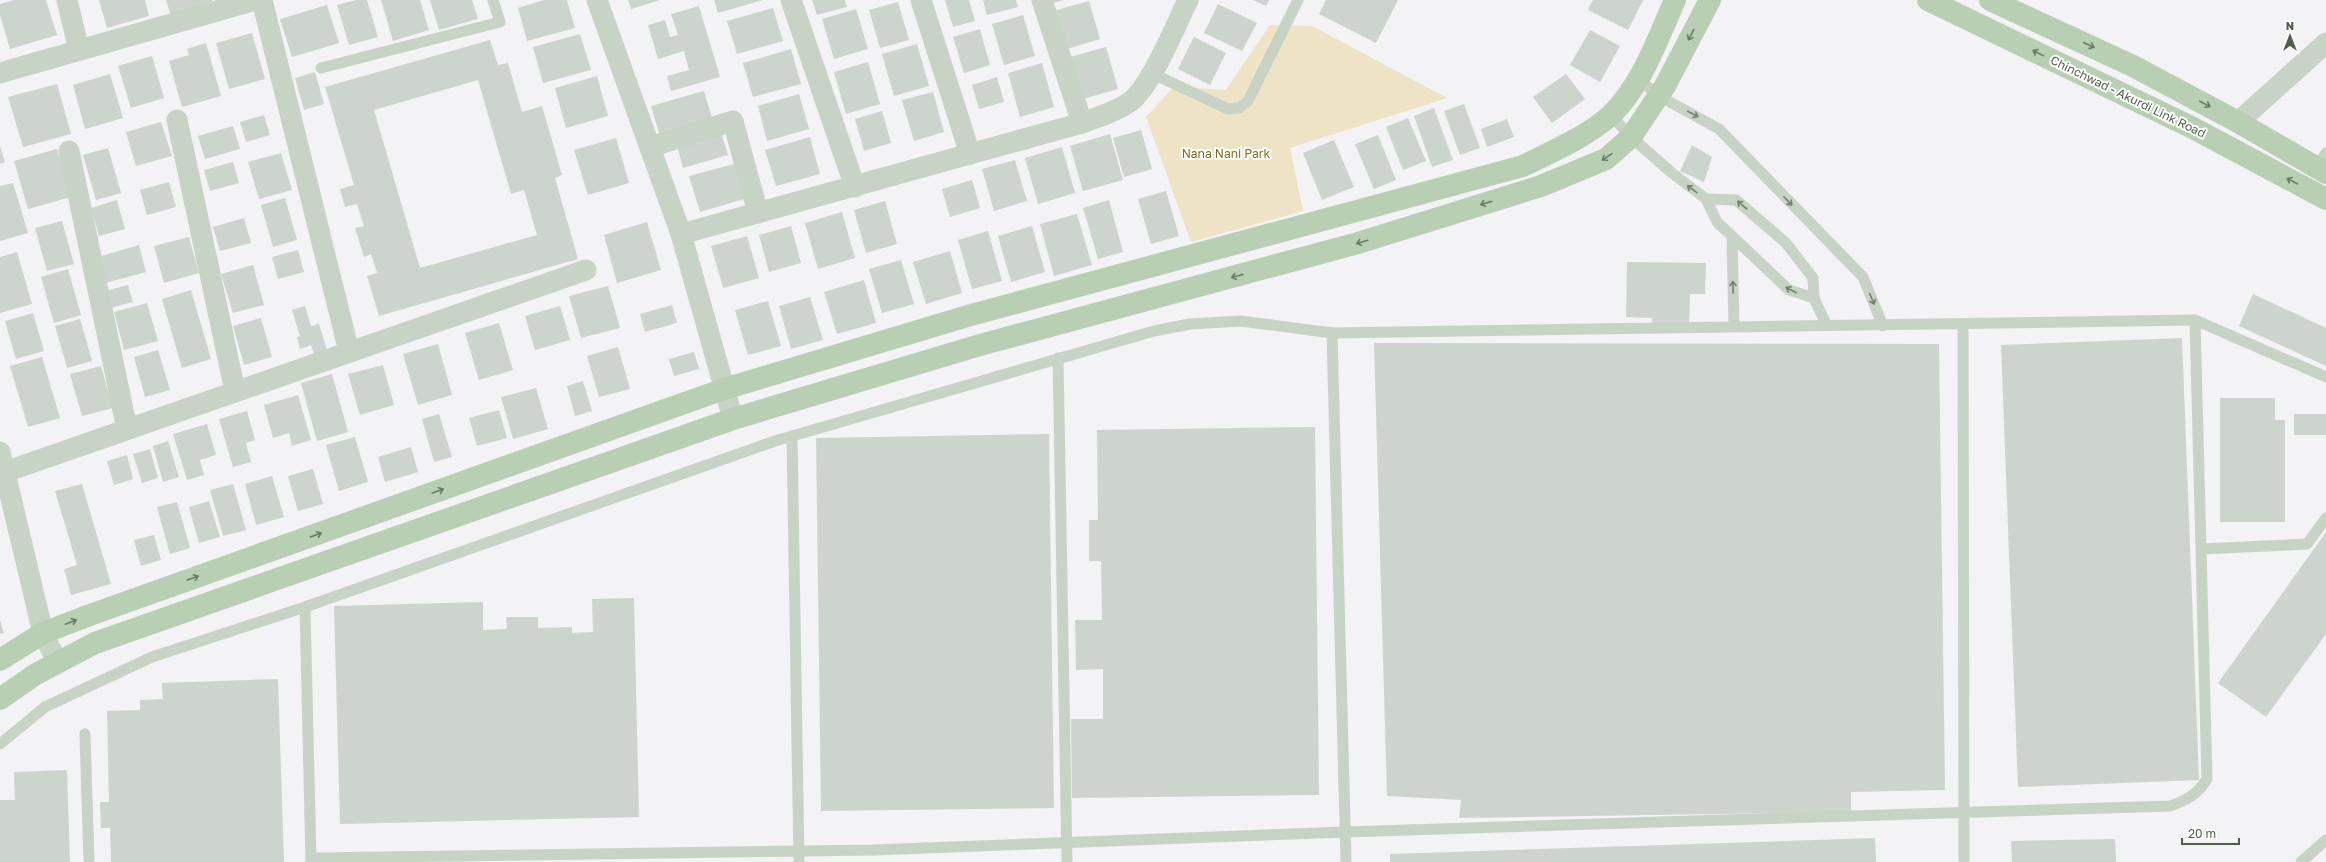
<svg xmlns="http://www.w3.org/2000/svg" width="2326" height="862" viewBox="0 0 2326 862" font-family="'Golos Text',sans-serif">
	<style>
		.green { fill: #eee3c4 }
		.building { fill: #cdd4cd; fill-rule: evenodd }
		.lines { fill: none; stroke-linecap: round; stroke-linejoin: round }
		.lane { stroke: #c7d3c4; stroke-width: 11 }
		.street { stroke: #c7d3c4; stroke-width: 21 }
		.primary { stroke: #b8cfb4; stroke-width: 22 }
		.oneway { stroke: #687b65 }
		.oneway2 { stroke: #72826f }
		.labels { text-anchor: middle; stroke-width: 4; stroke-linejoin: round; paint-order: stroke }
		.street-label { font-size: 12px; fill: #4e5f4b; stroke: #fff }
		.park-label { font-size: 12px; fill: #7f6f1d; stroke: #fff }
	</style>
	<rect width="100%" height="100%" fill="#f3f2f4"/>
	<!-- green -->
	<path class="green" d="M1270 25 1312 26 1447 98 1290 148 1303 211 1191 242 1146 117 1174 87 1226 90Z"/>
	<!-- building -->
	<g class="building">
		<path d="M14 0H46L57 35 10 49 0 15V4Z"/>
		<path d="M99 0H145L149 16 107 28Z"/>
		<path d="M166 0H212L213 3 171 16Z"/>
		<path d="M356 0H367L378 37 349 45 337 5Z"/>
		<path d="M381 0H420L429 30 393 41Z"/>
		<path d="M430 0H472L478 19 439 30Z"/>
		<path d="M544 0H567L575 28 527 41 518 8Z"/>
		<path d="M628 0H660L631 9Z"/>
		<path d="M714 0H763L718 13Z"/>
		<path d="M812 0H845L847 7 817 15Z"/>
		<path d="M945 0H969L975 21 953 27Z"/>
		<path d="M983 0H1016L1018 7 987 15Z"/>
		<path d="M1048 0H1064L1049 4Z"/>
		<path d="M1253 0H1269L1266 6Z"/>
		<path d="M1326 0H1398L1376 43 1319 14Z"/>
		<path d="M1593 0H1643L1628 30 1588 10Z"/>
		<path d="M1089 1 1100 39 1067 49 1056 10Z"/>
		<path d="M898 2 909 40 880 48 869 10Z"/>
		<path d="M1218 4 1257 23 1242 51 1204 33Z"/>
		<path d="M327 5 339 43 292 57 280 19Z"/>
		<path d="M699 6 720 77 671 91 667 76 689 70 684 51 658 59 648 25 665 20 670 37 678 35 671 14Z"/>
		<path d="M773 8 783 41 737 54 727 21Z"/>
		<path d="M856 9 868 49 834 59 822 19Z"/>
		<path d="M1023 15 1035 56 1004 65 992 24Z"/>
		<path d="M980 29 990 65 964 73 953 37Z"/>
		<path d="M1590 30 1620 46 1600 82 1570 65Z"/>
		<path d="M252 33 265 79 229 89 216 43Z"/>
		<path d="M580 34 591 70 543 83 533 47Z"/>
		<path d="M1194 37 1226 53 1210 85 1178 69Z"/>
		<path d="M490 40 498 65 508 63 522 112 542 106 562 175 555 178 578 259 379 316 367 276 377 273 371 254 364 257 355 228 364 226 357 204 345 207 340 189 354 185 325 87ZM478 80 511 194 524 190 537 235 420 268 374 110Z"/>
		<path d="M206 43 221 96 182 107 169 61 189 55 187 49Z"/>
		<path d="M917 44 929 86 894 96 882 54Z"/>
		<path d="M1106 47 1118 89 1083 99 1070 57Z"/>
		<path d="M791 49 801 84 753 97 743 63Z"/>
		<path d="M152 56 164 98 131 108 118 66Z"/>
		<path d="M868 62 880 104 846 114 834 72Z"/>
		<path d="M1042 63 1054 107 1020 117 1008 73Z"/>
		<path d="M315 72 324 104 304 110 295 78Z"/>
		<path d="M110 74 123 118 85 129 73 85Z"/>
		<path d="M1566 74 1585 99 1552 123 1533 97Z"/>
		<path d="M597 76 608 116 566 128 555 88Z"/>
		<path d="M997 77 1004 102 979 109 972 85Z"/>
		<path d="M57 84 71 134 23 147 8 97Z"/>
		<path d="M704 91 713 121 660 136 651 106Z"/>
		<path d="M933 92 944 132 914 141 902 100Z"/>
		<path d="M799 94 809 129 767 141 758 106Z"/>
		<path d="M1464 104 1480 148 1460 155 1444 111Z"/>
		<path d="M1434 108 1453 160 1432 167 1414 116Z"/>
		<path d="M882 111 891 143 864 151 855 119Z"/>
		<path d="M264 115 270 135 246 142 240 122Z"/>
		<path d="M1408 118 1426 161 1403 170 1386 127Z"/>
		<path d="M1507 119 1514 137 1487 147 1481 129Z"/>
		<path d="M161 122 172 156 136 166 126 132Z"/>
		<path d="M233 126 240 149 205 159 198 136Z"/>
		<path d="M720 129 728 155 683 168 676 142Z"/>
		<path d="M1141 130 1152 169 1124 177 1113 138Z"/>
		<path d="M1110 134 1123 180 1083 191 1070 146Z"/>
		<path d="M1378 135 1396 180 1374 189 1355 144Z"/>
		<path d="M810 137 820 174 776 186 765 150Z"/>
		<path d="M616 138 629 183 588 195 574 150Z"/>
		<path d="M1334 140 1354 187 1322 200 1303 153Z"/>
		<path d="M1692 145 1712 157 1704 182 1680 171Z"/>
		<path d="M0 146 5 162 0 164Z"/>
		<path d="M1062 147 1075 193 1038 204 1025 158Z"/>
		<path d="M108 148 121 193 96 200 83 155Z"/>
		<path d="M57 149 71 197 28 209 14 161Z"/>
		<path d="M281 153 292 190 259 199 248 162Z"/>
		<path d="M1015 160 1027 201 994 211 982 169Z"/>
		<path d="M233 162 239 183 210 191 204 170Z"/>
		<path d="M734 164 744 199 700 212 689 176Z"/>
		<path d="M972 180 980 208 950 217 942 189Z"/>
		<path d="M169 182 176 207 147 215 140 190Z"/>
		<path d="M13 183 28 233 0 241V186Z"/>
		<path d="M1166 191 1179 236 1151 244 1138 199Z"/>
		<path d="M285 198 297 240 273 247 261 205Z"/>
		<path d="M117 200 125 229 99 236 91 208Z"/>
		<path d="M1109 200 1123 252 1098 259 1083 208Z"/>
		<path d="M885 201 897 244 866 253 854 210Z"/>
		<path d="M842 212 855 258 818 269 805 223Z"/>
		<path d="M1077 214 1092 265 1054 276 1040 224Z"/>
		<path d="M244 218 251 243 220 251 213 227Z"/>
		<path d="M62 221 74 264 47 271 35 228Z"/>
		<path d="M647 222 661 270 617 283 604 235Z"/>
		<path d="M791 226 801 263 769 272 759 235Z"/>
		<path d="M1032 226 1045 272 1011 282 998 236Z"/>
		<path d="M988 231 1002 281 972 289 958 240Z"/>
		<path d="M747 236 759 278 723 288 711 246Z"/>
		<path d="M189 237 199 273 164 283 154 246Z"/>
		<path d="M139 245 146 272 102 284 95 258Z"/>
		<path d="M298 250 304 272 278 279 272 257Z"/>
		<path d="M950 251 962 293 926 304 913 262Z"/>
		<path d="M17 252 32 304 0 313V257Z"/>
		<path d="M901 260 914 304 882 313 869 269Z"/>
		<path d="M1627 262 1706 263 1705 294H1690L1689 324H1652V318L1626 317Z"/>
		<path d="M253 265 264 305 233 313 221 274Z"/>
		<path d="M68 269 81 315 54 323 41 277Z"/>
		<path d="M864 280 876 323 837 334 824 292Z"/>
		<path d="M128 285 133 302 107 309 102 292Z"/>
		<path d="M608 286 620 328 581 338 569 296Z"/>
		<path d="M191 290 211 359 182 368 162 299Z"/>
		<path d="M2253 294 2326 328V366L2239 326Z"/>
		<path d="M810 297 823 340 791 349 779 306Z"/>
		<path d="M768 301 781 346 748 355 735 310Z"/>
		<path d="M147 303 158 341 124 350 114 312Z"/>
		<path d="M672 305 677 323 645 332 640 314Z"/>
		<path d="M305 306 311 326 319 324 327 350 314 354 311 345 300 349 297 337 300 336 292 310Z"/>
		<path d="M560 306 570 340 535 350 525 316Z"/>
		<path d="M33 313 44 351 16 359 5 321Z"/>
		<path d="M261 318 272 357 244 365 233 326Z"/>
		<path d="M80 319 92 361 67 368 55 326Z"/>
		<path d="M499 323 513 370 479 380 465 333Z"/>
		<path d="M2182 338 2199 780 2018 787 2001 345Z"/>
		<path d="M1374 343 1939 344 1945 790 1851 792V812L1459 818 1461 800 1387 796Z"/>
		<path d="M438 344 452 395 418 405 403 354Z"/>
		<path d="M618 347 630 389 599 397 587 356Z"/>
		<path d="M158 350 170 390 145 397 134 357Z"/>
		<path d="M694 352 699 369 674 376 669 359Z"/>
		<path d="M42 357 60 418 28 427 10 366Z"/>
		<path d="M383 365 394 405 360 415 348 374Z"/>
		<path d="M101 366 113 408 82 416 70 374Z"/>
		<path d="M332 374 348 432 317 441 301 383Z"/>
		<path d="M583 381 592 411 575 416 567 386Z"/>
		<path d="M536 388 548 429 513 439 501 397Z"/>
		<path d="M298 395 311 440 292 446 289 433 273 438 264 405Z"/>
		<path d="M2220 398H2275V420H2285V522H2220Z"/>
		<path d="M499 410 507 438 477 446 469 418Z"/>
		<path d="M247 411 255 440 246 443 251 462 233 467 219 419Z"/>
		<path d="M439 414 452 457 434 462 422 419Z"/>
		<rect x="2294" y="414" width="32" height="21"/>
		<path d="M207 424 216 455 200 460 204 475 187 480 173 434Z"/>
		<path d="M1315 427 1319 795 1072 798 1071 719H1103V669L1076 670 1075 620H1102L1101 561H1089V520H1098L1097 430Z"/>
		<path d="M1049 434 1054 808 821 811 816 438Z"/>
		<path d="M355 437 368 482 339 491 326 445Z"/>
		<path d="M168 441 179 477 163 482 153 446Z"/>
		<path d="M411 447 418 472 385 482 378 457Z"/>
		<path d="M150 449 158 478 142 483 133 454Z"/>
		<path d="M127 455 133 479 114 485 107 461Z"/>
		<path d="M313 469 323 504 298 511 288 476Z"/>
		<path d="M272 476 284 517 256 525 245 484Z"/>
		<path d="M82 484 111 584 71 595 64 569 77 565 55 491Z"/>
		<path d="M233 484 246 530 223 536 210 490Z"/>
		<path d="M209 501 220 537 199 543 189 507Z"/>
		<path d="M177 502 190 548 170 554 157 507Z"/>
		<path d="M2326 532V634L2266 717 2218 683Z"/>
		<path d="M154 535 161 560 141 566 134 540Z"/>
		<path d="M634 598 639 817 340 824 334 606 483 602V630L507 629 506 617H538V628L572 627V633L593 632 592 599Z"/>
		<path d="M0 620 4 633 0 634Z"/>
		<path d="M278 679 284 862H111L110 828H101L100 802H109L107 711 140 710V700L163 699 162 683Z"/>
		<path d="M67 770 70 862H0V800H15L14 772Z"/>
		<path d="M1875 838 1876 862H1390V854Z"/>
		<path d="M2115 839 2116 862H2012L2011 841Z"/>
	</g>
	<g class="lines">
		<!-- lane -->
		<g class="lane">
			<path d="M321 68 500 22 493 0"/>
			<path d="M1151 73 1228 109 1239 108 1248 101 1298 0"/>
			<path d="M1638 79 1659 96 1719 129 1863 277 1883 326"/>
			<path d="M1611 115 1631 137 1672 173 1706 199 1717 222 1789 290 1814 298 1826 324"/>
			<path d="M2316 168 2326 153"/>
			<path d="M1706 199 1736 200 1786 243 1813 278 1814 298"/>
			<path d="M1732 236 1734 326"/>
			<path d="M1963 324 1964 862"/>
			<path d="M1332 333 1346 862"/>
			<path d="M1058 358 1067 862"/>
			<path d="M792 436 799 862"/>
			<path d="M2201 549 2307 544 2326 518"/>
			<path d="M305 607 311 862"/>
			<path d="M85 734 89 862"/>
			<path d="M0 744 45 707 152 657 305 607 775 441 1154 331 1190 324 1241 321 1332 333 2195 320 2326 377"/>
			<path d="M311 858 873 850 1345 832 2170 806C2187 800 2197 795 2207 779L2195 320"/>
			<path d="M2301 862 2326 840"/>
		</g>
		<!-- street -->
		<g class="street">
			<path d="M67 0 79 50"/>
			<path d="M262 0 349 352"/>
			<path d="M597 0 681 234 733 419"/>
			<path d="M791 0 855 187"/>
			<path d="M921 0 970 154"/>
			<path d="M1042 0 1082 123"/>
			<path d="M0 73 255 0"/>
			<path d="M177 120 235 391"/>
			<path d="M2238 122 2326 43"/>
			<path d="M650 147 733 121 758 213"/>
			<path d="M69 151 127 429"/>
			<path d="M681 234 1082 123C1097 117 1116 112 1130 102 1151 86 1176 25 1188 0"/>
			<path d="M0 452 43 633 57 662"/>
			<path d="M5 472 586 270"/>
		</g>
		<!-- primary -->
		<g class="primary">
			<path d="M1928 0 2193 128 2326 199"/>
			<path d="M1990 0 2133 66 2238 122 2326 173"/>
			<path d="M0 660 43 633 90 615 724 389 971 315 1523 166C1551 152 1588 136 1611 115 1642 85 1658 38 1675 0"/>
			<path d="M0 699 36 674 95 643 733 419 980 345 1358 243 1541 186 1606 159 1631 137 1665 86 1710 0"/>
		</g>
	</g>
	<!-- one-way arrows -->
	<defs><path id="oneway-shaft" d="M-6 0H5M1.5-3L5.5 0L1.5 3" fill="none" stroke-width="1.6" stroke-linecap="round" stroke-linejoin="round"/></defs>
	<g class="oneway">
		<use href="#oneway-shaft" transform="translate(1691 35) rotate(118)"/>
		<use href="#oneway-shaft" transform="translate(2089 45) rotate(25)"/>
		<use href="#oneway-shaft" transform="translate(2038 53) rotate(-154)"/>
		<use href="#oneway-shaft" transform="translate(2205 104) rotate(28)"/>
		<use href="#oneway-shaft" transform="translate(1607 157) rotate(146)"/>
		<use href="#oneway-shaft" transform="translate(2292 181) rotate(-152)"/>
		<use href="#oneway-shaft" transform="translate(1486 203) rotate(163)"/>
		<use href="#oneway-shaft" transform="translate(1362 242) rotate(163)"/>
		<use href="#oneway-shaft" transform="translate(1237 276) rotate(165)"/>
		<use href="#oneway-shaft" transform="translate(438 491) rotate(-20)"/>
		<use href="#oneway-shaft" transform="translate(316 535) rotate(-20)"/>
		<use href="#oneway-shaft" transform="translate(193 578) rotate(-20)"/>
		<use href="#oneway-shaft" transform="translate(71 622) rotate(-21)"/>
	</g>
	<g class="oneway2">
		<use href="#oneway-shaft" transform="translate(1693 114) rotate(27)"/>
		<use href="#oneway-shaft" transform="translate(1692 189) rotate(-143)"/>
		<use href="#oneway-shaft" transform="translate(1788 201) rotate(46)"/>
		<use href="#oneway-shaft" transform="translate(1742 205) rotate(-139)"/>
		<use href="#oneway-shaft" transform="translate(1733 287) rotate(-91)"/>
		<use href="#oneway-shaft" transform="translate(1791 290) rotate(-153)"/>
		<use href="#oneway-shaft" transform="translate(1872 299) rotate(67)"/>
	</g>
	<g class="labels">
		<!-- street labels -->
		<g class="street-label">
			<text transform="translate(2128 97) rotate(26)" y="4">Chinchwad - Akurdi Link Road</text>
		</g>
		<!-- park labels -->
		<g class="park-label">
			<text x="1226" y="158">Nana Nani Park</text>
		</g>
	</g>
	<!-- north arrow -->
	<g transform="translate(2290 36)" stroke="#ffffff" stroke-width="3" paint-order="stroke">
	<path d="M0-3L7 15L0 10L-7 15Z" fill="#4e5f4b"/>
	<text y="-6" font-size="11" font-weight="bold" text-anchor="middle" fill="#4e5f4b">N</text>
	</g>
	<!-- scale -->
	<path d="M2182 838v6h57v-6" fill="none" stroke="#4e5f4b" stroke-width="2"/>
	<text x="2188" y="838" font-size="12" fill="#4e5f4b" stroke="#ffffff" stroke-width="3" paint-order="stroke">20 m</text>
</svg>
